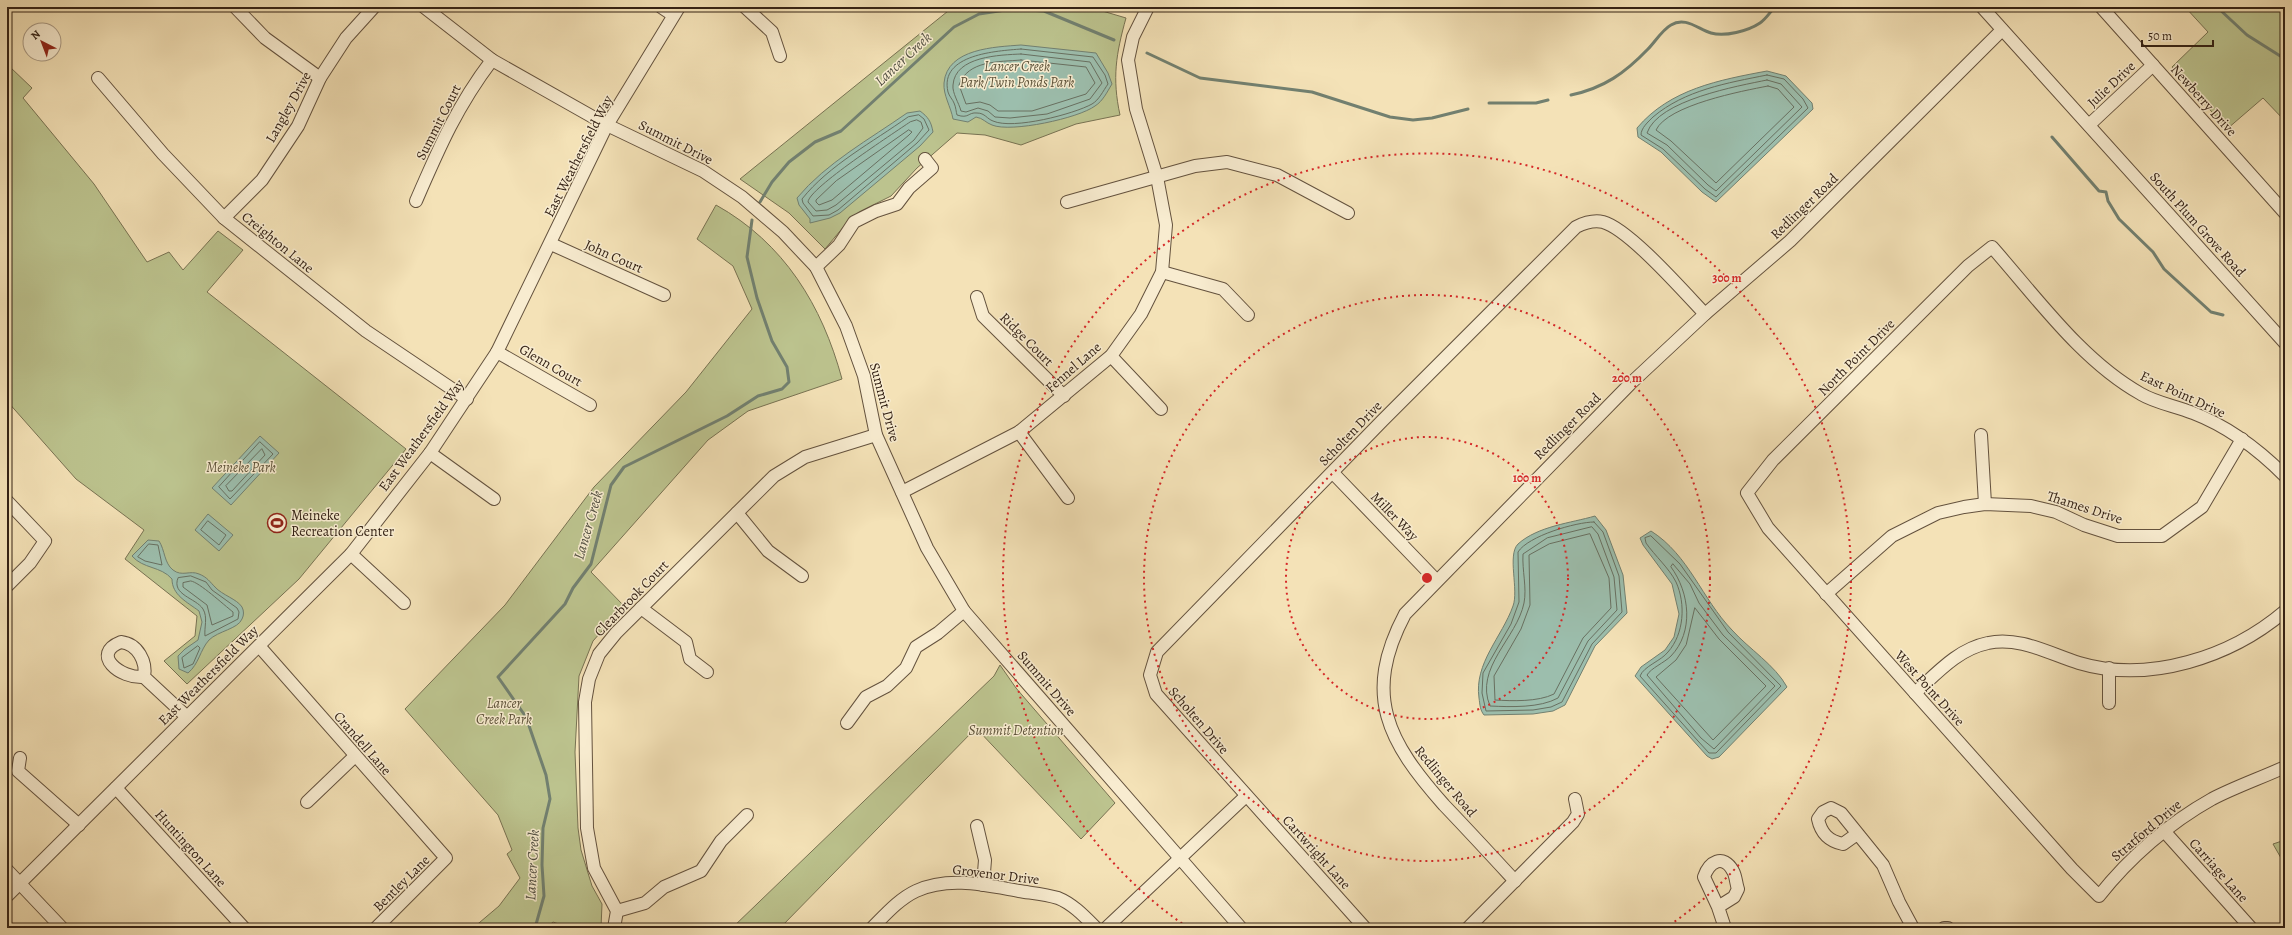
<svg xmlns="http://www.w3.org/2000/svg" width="2292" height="935" viewBox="0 0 2292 935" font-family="Alegreya,serif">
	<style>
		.green { fill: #bcc38e; stroke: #787252 }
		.water { fill: #9cbead; stroke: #728070 }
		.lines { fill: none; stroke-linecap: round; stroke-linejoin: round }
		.shore { stroke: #687061; stroke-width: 1 }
		.stream { stroke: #728070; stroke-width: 3 }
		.minor-casing { stroke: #64523e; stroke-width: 14 }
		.minor { stroke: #f8ecd0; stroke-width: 12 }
		.ring { fill: none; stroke: #d62828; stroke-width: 2; stroke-dasharray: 2 4 }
		.labels { text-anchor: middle; stroke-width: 3; stroke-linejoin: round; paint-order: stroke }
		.park-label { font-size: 14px; font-style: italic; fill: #5d5239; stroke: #f8ecd0 }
		.street-label { font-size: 14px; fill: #342215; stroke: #f8ecd0 }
		.poi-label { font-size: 14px; fill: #342215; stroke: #f8ecd0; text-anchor: start }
		.water-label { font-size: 15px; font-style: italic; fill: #535143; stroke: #f8ecd0 }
		.centre { fill: #d62828; stroke: #f8ecd0; stroke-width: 2 }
		.ring-label { font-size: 12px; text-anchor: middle; font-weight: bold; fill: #d62828; stroke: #f8ecd0; stroke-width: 3; stroke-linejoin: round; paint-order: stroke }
	</style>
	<rect width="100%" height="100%" fill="#f4e2b7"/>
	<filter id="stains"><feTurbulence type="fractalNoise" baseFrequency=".005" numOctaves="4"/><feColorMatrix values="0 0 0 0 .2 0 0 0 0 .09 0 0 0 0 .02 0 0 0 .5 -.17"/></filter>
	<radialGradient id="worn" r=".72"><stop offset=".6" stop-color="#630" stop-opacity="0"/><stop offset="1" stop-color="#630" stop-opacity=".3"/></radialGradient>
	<!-- green -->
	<g class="green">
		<path d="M953 7H1089L1126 18C1116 54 1112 78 1120 115L1076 124 1021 145 985 135 957 133 917 168 891 196 859 212 850 219 825 249 789 213 740 179Z"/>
		<path d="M2185 7H2285V121L2263 98 2227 129 2172 67 2208 32Z"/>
		<path d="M10 67 32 88 23 98 94 184 147 262 169 252 183 270 218 231 243 250 207 292 406 449 299 579 187 684 164 661 195 636 197 616 125 559 144 530 76 479 7 401V70Z"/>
		<path d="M716 205C784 243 822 305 842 379L748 411 708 440 591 572 624 606 593 641 579 676 575 752 578 828 581 850 592 886 602 904 601 928H570L553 922 546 928H473L499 906 520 878 507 854 512 850 498 815 405 709 505 605 594 487 686 392 752 309 733 266 697 239Z"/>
		<path d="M1000 665 1016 688 1115 803 1081 839 976 728 780 928H732L994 676Z"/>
		<path d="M2285 840V865L2273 844Z"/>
	</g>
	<!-- water -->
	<g class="water">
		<path d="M1021 45 1096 53 1108 73 1112 84C1107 92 1103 101 1095 106 1079 118 1011 133 992 125 986 123 983 118 976 117L968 122 953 119C951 107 943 95 944 83 947 48 996 47 1021 45Z"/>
		<path d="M1767 71 1786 76 1812 103 1813 109 1716 202 1702 192 1661 152 1638 137 1637 128C1670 89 1719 80 1767 71Z"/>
		<path d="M920 111C928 117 931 121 933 132L920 146 840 213 830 218 810 223V219L799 205 797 198C826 163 870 139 907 113Z"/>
		<path d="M260 436 279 453 231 505 212 488Z"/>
		<path d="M208 514 233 535 219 551 195 530Z"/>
		<path d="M1595 516 1606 530 1623 575 1627 613 1595 646 1565 705 1553 711 1533 714 1484 715C1480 710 1480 705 1479 698 1474 663 1502 637 1513 606 1519 590 1507 555 1518 544 1538 526 1571 523 1595 516Z"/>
		<path d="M1651 531C1689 555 1702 599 1732 630 1749 649 1775 665 1787 687L1719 757 1712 759 1707 756 1635 676 1641 667 1665 650 1674 637 1679 614 1672 584 1643 545 1640 538Z"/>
		<path d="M148 540 159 541C165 550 164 563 173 570 182 577 190 570 199 574 207 577 210 582 215 587 222 595 237 599 242 607 244 611 244 615 242 619 238 629 218 631 209 640 200 650 199 664 188 673L179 669 178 656 185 649 198 640 202 622 199 611C187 602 172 595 172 579 161 566 143 569 132 556Z"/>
	</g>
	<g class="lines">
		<!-- shore -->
		<g class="shore">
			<path d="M1021 49 1093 57 1105 75 1108 84C1103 91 1099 100 1092 104 1074 114 1013 130 993 121 987 119 985 113 977 113 968 112 969 119 957 115 956 112 956 107 954 103 953 100 949 96 948 92 939 54 997 51 1021 49Z"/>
			<path d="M1021 54 1090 62 1102 83 1090 99 1047 114 1010 118 995 117 988 111 978 108 966 112 961 111C959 103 952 93 953 85 955 56 1000 55 1021 54Z"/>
			<path d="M1021 60 1086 67 1095 83 1086 94 1032 111H998L990 105 980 102 966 104 959 85C968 60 999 62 1021 60Z"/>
			<path d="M1767 75 1784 79 1803 99 1808 108 1716 197 1705 189 1663 149 1641 135C1641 128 1648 122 1653 117 1685 90 1727 83 1767 75Z"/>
			<path d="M1767 80 1781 84 1802 107 1716 191 1708 185 1667 145 1647 133C1658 100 1738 86 1767 80Z"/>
			<path d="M1768 86 1778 89 1794 107 1716 183 1671 141 1656 130C1668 105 1742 91 1768 86Z"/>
			<path d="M919 115 924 119 929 130 917 143 838 210 829 215 813 216 803 203 802 199C829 165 873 142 908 117Z"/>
			<path d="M917 120 921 122 923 128 914 140 836 205 827 210 816 211 808 202C809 188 894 133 910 122Z"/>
			<path d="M909 130 912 132 909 135 832 200 819 205 816 202V200L836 181Z"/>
			<path d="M260 442 273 454 230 499 219 487Z"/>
			<path d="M262 449 265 455 232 491H229L226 486Z"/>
			<path d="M208 521 226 535 219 545 201 530Z"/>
			<path d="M1594 522 1603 532 1619 576 1622 612 1592 644 1562 702 1551 707 1533 710 1486 711 1482 693 1483 673 1511 624 1519 602 1518 552C1528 536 1576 522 1594 522Z"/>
			<path d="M1592 527 1598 534 1614 577 1617 610 1588 641 1558 698C1540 708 1511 707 1490 706 1474 668 1517 638 1524 603 1527 588 1522 570 1523 554L1547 538Z"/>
			<path d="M1590 534 1609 578 1611 608 1583 638 1554 694C1538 702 1512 701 1495 700L1494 676 1521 629 1530 605 1529 555 1549 544Z"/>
			<path d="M1651 536 1680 564 1728 632 1781 686 1716 753H1709L1698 741 1640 676C1644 666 1661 661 1668 652 1684 634 1686 604 1676 582 1669 568 1655 556 1646 543L1645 538Z"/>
			<path d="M149 544 158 545 162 565 145 561 138 557Z"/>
			<path d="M1673 564 1690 584 1699 603 1723 635 1775 686 1714 749 1701 738 1647 675C1651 668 1664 663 1671 656 1694 632 1690 593 1671 567Z"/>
			<path d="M191 576 206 582 212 590 237 608 239 612 238 619 205 636C204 628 208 617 203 609 196 598 171 595 178 578Z"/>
			<path d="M191 581C199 582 224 605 233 612V616L212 625 207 605 183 587V583Z"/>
			<path d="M1695 608 1719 639 1766 686 1713 740 1656 677 1676 660 1686 645Z"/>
			<path d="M198 646 200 648 193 664 184 668 182 658Z"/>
		</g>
		<!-- stream -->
		<g class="stream">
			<path d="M2217 7 2247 35 2285 59"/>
			<path d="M1147 53 1200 78 1312 92 1390 117 1413 120 1432 118 1468 109"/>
			<path d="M1571 95C1604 88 1625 73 1648 49 1655 42 1662 30 1671 25 1685 16 1698 29 1711 33 1725 37 1748 31 1760 23 1766 19 1770 12 1775 7"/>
			<path d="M1489 103H1536L1548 100"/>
			<path d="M2052 137 2099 191 2106 192 2108 201 2119 219 2153 252 2164 269 2211 312 2223 315"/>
			<path d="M760 202 772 182 789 162 815 142 841 131 954 27 979 14 1012 9 1044 11 1114 40"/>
			<path d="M535 928 544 896 542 865 543 828 550 799 546 775 526 717 498 677 565 604 573 588 591 564 611 485 624 467 727 416 758 396 782 389 789 382 787 367 772 341 757 298 747 257 752 220"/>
		</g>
		<defs>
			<g id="minor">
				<path d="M235 7 265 38 320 78"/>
				<path d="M424 7 492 60 607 125 703 171 742 197 783 232 816 267 846 326 864 376 876 435 927 548 964 611 1241 928"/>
				<path d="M661 7 673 15"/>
				<path d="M745 7 772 32 780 56"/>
				<path d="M1982 7 2285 343"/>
				<path d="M2101 7 2285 213"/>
				<path d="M98 78 163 154 224 218 366 331 467 399"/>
				<path d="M2089 125 2153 65"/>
				<path d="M416 201C439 148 457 106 492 60"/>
				<path d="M1067 202 1195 166 1227 162 1277 175 1348 213"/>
				<path d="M224 218 262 180 298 126 320 78 346 38 374 7"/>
				<path d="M551 244 664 295"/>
				<path d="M816 267 839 245 854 222 876 211 897 204 909 188 932 168 925 159"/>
				<path d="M1162 272 1223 289 1248 315"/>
				<path d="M977 297 983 316 1064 396"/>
				<path d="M497 352 590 405"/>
				<path d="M1111 356 1161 409"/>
				<path d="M1019 432 1068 498"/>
				<path d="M1981 435 1985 504"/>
				<path d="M430 453 494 499"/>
				<path d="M1333 473 1436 580"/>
				<path d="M2285 476C2259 450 2227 426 2193 413 2176 406 2156 403 2141 394 2082 361 2037 298 1992 247L1968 266 1773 460 1747 493 1768 528 2072 869 2099 896C2129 858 2169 823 2212 799 2235 787 2261 778 2285 767"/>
				<path d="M902 492 1019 432 1111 356 1141 314 1162 272 1166 225 1157 177 1136 109 1128 60 1133 37 1148 7"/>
				<path d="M7 501 45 541 30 563 7 586"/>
				<path d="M737 513 768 551 802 576"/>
				<path d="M351 554 404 603"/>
				<path d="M1826 594 1892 536 1938 513 1964 507 1985 504 2031 506 2056 512 2084 525 2118 536H2162L2202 507 2242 439"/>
				<path d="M641 608 686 642 690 659 707 672"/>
				<path d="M259 646 446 858 376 928"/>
				<path d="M144 677C147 662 138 644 121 642 90 654 120 679 144 677L187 717"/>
				<path d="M1915 693C1937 673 1958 649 1988 643 2019 636 2050 654 2079 663 2149 684 2231 657 2285 611"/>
				<path d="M2109 703V668"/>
				<path d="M847 723 866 697 887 686 906 668 916 647 938 633 964 611"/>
				<path d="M20 758 18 771 79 825"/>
				<path d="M116 788 244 928"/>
				<path d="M307 802 355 756"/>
				<path d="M977 826 985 860 983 885"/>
				<path d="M2164 831 2251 928"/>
				<path d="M1857 834 1843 844C1828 841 1821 833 1818 819L1823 812 1831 808 1841 813 1883 865 1899 902 1913 928"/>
				<path d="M7 870 62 928"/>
				<path d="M1515 881C1491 855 1468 830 1444 805 1388 742 1362 695 1405 614L1630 384 1705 314 1790 241 2002 30"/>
				<path d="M7 896 351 554 430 453 497 352 607 125 679 7"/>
				<path d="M1718 907 1734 897 1738 889C1736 884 1736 876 1733 871 1723 853 1709 862 1704 877L1718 907 1725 928"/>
				<path d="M617 911 645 903 664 887 701 871 721 841 747 815"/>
				<path d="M614 928 617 911 594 868 587 828 585 702 589 679 599 654 616 633 774 476 805 457 876 435"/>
				<path d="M872 928C886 914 899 899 916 891 949 876 985 885 1019 891 1031 893 1045 894 1058 898 1073 904 1085 917 1096 928"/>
				<path d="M1106 928 1246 796"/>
				<path d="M1365 928 1156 694 1150 675 1157 652 1382 421 1576 227C1584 223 1594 220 1603 222 1629 229 1684 292 1705 314"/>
				<path d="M1468 928 1573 822 1578 814 1575 799"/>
				<path d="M1944 928H1948"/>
			</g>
		</defs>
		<!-- minor casing -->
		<use href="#minor" class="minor-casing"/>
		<!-- minor -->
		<use href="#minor" class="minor"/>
	</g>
	<!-- distance rings -->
	<g class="ring">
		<circle cx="1427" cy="578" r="141"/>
		<circle cx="1427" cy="578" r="283"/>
		<path d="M1187 927A424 424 0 1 1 1667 927"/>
	</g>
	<!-- icons -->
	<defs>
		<symbol id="stadium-ring" viewBox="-11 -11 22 22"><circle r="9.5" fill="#f8ecd0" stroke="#8f2418" stroke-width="1.5"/><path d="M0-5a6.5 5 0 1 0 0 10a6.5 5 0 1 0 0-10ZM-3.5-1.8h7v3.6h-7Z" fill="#8f2418"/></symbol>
	</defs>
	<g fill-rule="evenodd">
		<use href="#stadium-ring" x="266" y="512" width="22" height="22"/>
	</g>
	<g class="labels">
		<!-- park labels -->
		<g class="park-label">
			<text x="1017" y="71">Lancer Creek<tspan x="1017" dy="16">Park/Twin Ponds Park</tspan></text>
			<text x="241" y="472">Meineke Park</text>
			<text x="504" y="708">Lancer<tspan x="504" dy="16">Creek Park</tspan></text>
			<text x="1016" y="735">Summit Detention</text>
		</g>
		<!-- street labels -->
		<g class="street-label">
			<text transform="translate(2111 84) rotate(-43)" y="5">Julie Drive</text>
			<text transform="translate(2204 100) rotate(48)" y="5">Newberry Drive</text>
			<text transform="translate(288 107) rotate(-61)" y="5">Langley Drive</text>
			<text transform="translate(438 122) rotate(-63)" y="5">Summit Court</text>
			<text transform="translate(676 142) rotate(27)" y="5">Summit Drive</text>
			<text transform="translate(578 156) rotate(-63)" y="5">East Weathersfield Way</text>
			<text transform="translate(1804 206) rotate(-44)" y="5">Redlinger Road</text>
			<text transform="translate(2198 224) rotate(48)" y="5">South Plum Grove Road</text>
			<text transform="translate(278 242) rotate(39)" y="5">Creighton Lane</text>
			<text transform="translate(614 256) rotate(24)" y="5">John Court</text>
			<text transform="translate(1027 339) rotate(45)" y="5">Ridge Court</text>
			<text transform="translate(1856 357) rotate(-45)" y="5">North Point Drive</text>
			<text transform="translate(551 365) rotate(30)" y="5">Glenn Court</text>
			<text transform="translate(1073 367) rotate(-41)" y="5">Fennel Lane</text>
			<text transform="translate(2183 394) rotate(25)" y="5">East Point Drive</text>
			<text transform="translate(885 402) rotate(75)" y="5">Summit Drive</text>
			<text transform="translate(1567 426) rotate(-45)" y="5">Redlinger Road</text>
			<text transform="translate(1350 433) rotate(-46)" y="5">Scholten Drive</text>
			<text transform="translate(421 435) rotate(-54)" y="5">East Weathersfield Way</text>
			<text transform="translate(2085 507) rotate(18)" y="5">Thames Drive</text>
			<text transform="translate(1395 516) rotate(46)" y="5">Miller Way</text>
			<text transform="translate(631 598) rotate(-46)" y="5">Clearbrook Court</text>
			<text transform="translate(208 675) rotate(-45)" y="5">East Weathersfield Way</text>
			<text transform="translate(1047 683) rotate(49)" y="5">Summit Drive</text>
			<text transform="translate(1930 688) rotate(48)" y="5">West Point Drive</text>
			<text transform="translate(1199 720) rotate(49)" y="5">Scholten Drive</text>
			<text transform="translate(363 743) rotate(49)" y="5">Crandell Lane</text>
			<text transform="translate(1446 781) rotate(50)" y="5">Redlinger Road</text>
			<text transform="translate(2146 830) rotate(-40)" y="5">Stratford Drive</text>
			<text transform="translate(191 848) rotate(48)" y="5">Huntington Lane</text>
			<text transform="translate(1317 852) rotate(48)" y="5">Cartwright Lane</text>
			<text transform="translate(2219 870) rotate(48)" y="5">Carriage Lane</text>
			<text transform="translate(996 874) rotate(7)" y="5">Grovenor Drive</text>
			<text transform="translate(401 883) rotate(-45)" y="5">Bentley Lane</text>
		</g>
		<!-- poi labels -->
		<g class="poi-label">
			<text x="291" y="520">Meineke<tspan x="291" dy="16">Recreation Center</tspan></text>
		</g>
		<!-- water labels -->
		<g class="water-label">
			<text transform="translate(903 59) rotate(-43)" y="5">Lancer Creek</text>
			<text transform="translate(588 525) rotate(-74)" y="5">Lancer Creek</text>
			<text transform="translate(532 865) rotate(-87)" y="5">Lancer Creek</text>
		</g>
	</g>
	<circle cx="1427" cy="578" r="6" class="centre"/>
	<g class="ring-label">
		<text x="1727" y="282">300 m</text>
		<text x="1627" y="382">200 m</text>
		<text x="1527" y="482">100 m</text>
	</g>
	<!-- margin -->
	<rect width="2292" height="935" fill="none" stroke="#f4e2b7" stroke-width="24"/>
	<rect x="8" y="8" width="2276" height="919" fill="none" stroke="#342215" stroke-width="2"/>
	<rect x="12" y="12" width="2268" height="911" fill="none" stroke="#342215"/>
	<!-- north arrow -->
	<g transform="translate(42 42) rotate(318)"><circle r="19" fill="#f8ecd0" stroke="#aa9b85"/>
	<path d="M0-3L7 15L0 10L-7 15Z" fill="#8f2418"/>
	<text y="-6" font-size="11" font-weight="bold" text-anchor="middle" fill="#342215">N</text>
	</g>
	<!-- scale -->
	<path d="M2142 40v6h71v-6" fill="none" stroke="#342215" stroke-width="2"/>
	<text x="2148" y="40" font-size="12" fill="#342215" stroke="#f8ecd0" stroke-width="3" paint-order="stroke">50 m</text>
	<rect width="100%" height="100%" filter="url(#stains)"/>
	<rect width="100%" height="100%" fill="url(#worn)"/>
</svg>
